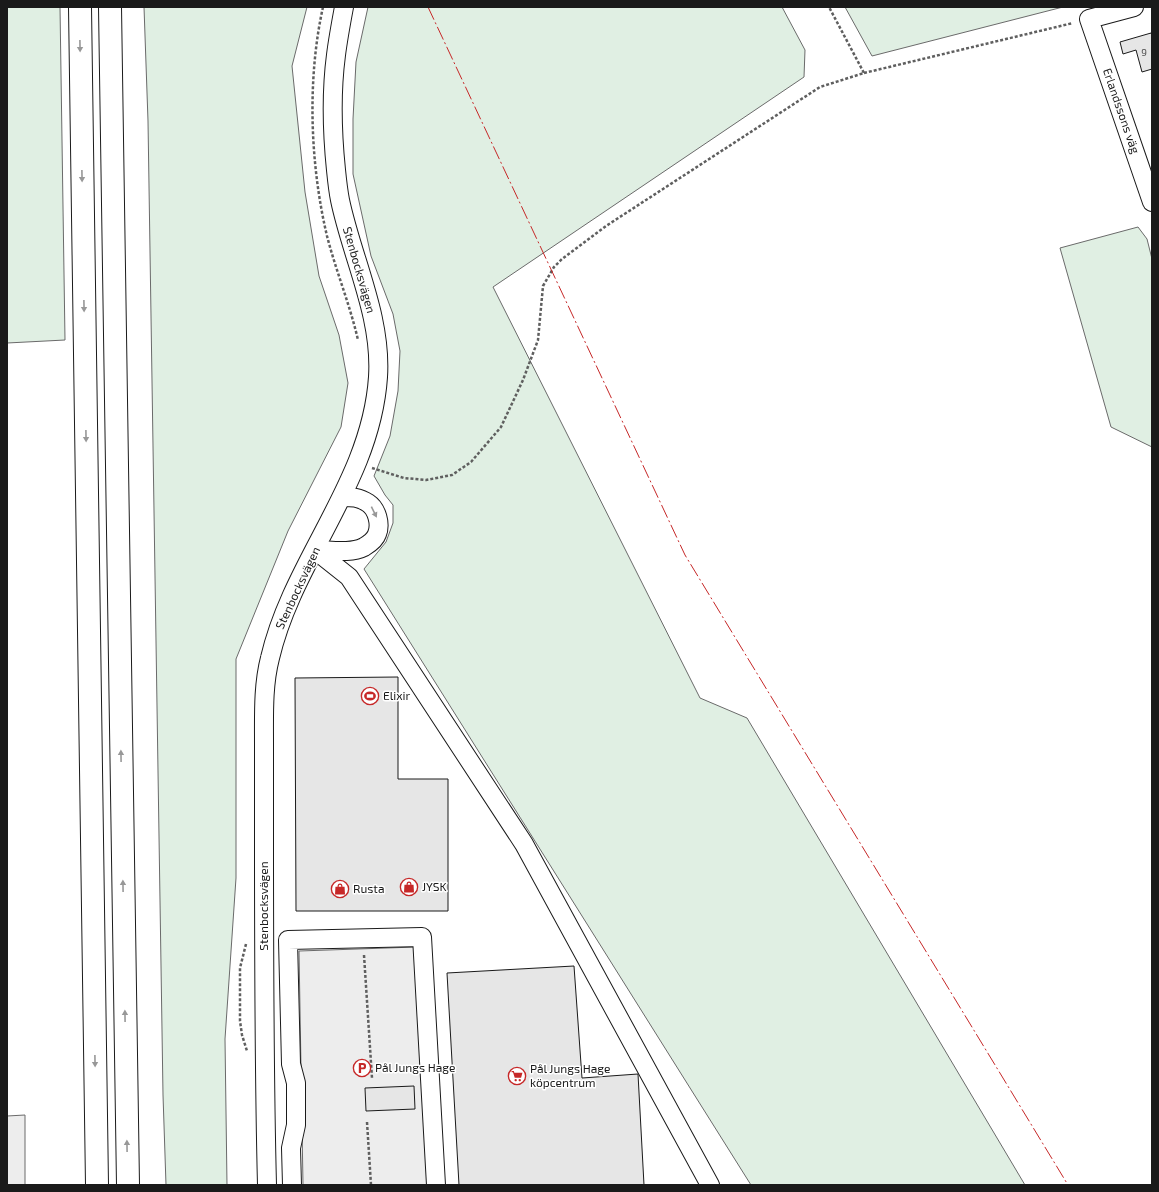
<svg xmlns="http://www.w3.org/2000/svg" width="1159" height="1192" viewBox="0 0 1159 1192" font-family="'Exo 2',sans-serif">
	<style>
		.green { fill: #e0efe3; stroke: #6a6a6a }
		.parking { fill: #ededed; stroke: #6a6a6a }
		.building { fill: #e6e6e6; stroke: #1a1a1a }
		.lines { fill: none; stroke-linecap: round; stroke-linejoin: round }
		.minor-casing { stroke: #1a1a1a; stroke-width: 20 }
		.highway-casing { stroke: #1a1a1a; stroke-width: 24 }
		.path { stroke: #5f5f5f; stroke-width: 2.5; stroke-dasharray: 3 2; stroke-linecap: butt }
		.minor { stroke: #fff; stroke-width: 18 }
		.highway { stroke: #fff; stroke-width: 22 }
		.power { stroke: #c62828; stroke-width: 1; stroke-dasharray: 14 3 2 3; stroke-linecap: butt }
		.oneway { fill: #989898 }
		.labels { text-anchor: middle; stroke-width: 3; stroke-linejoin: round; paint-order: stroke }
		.number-label { font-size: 10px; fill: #4d4d4d }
		.street-label { font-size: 12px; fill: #1a1a1a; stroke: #fff }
		.poi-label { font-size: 12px; fill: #1a1a1a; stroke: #fff; text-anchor: start }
	</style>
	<rect width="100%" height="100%" fill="#fff"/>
	<!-- green -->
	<g class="green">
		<path d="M7 7H60L65 340 7 343Z"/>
		<path d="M144 7H307L292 66 305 192 319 276 339 335 348 383 341 427 288 531 236 659V878L225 1039 227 1185H166L163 1095 148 121Z"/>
		<path d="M368 7H782L805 50 804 77 493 287 700 698 747 718 1025 1185H751L364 569 386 542 393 523V505L385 495 374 476 390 436 398 391 400 351 393 314 371 256 353 174V119L356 62Z"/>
		<path d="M845 7H1063L872 56Z"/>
		<path d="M1138 227 1147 239 1152 259V447L1111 427 1060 248Z"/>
	</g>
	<!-- parking -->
	<g class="parking">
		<path d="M416 947 430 1185H303L299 951Z"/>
		<path d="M25 1115V1185H7V1116Z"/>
	</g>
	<!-- building -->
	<g class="building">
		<path d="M1151 33 1152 36V69L1142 72 1136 50 1123 54 1120 42Z"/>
		<path d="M398 677V779H448V911H296L295 678Z"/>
		<path d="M574 966 582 1078 638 1074 644 1185H459L447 973Z"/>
		<path d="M414 1086 415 1109 366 1111 365 1088Z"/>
	</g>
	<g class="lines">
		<defs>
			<g id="minor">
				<path d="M1134 7 1089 19 1152 202"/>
				<path d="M315 550 349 577 524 844 710 1185"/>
				<path d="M315 550C330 550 350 554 364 547 369 544 375 540 377 534 381 524 377 509 368 503 359 497 352 497 342 497"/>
				<path d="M267 1185C264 1070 264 955 264 839 264 807 264 775 264 742 264 714 263 685 270 658 293 559 371 482 378 377 382 316 352 258 340 200 338 190 337 180 336 170 332 131 331 93 336 55 338 39 341 23 344 7"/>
				<path d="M292 1185 291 1148 296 1125V1083L291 1064 288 940 422 937 436 1185"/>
			</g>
			<g id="highway">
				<path d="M80 7 97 1185"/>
				<path d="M110 7 128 1185"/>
			</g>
		</defs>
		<!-- minor casing -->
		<use href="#minor" class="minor-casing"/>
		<!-- highway casing -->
		<use href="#highway" class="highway-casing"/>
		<!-- path -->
		<g class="path">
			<path d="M323 7C307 79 310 164 327 236 336 271 350 305 358 340"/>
			<path d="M864 73 1073 23"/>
			<path d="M372 468 404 478 426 480 452 475 471 462 501 427 523 380 538 340 543 286 554 267 562 259 606 226 820 87 864 73 829 7"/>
			<path d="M246 944 240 968V1021L242 1035 247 1051"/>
			<path d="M364 955 372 1078"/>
			<path d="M367 1122 371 1185"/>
		</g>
		<!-- minor -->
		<use href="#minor" class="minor"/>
		<!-- highway -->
		<use href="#highway" class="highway"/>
		<!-- power -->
		<path class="power" d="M428 7 685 555 1068 1185"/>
	</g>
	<!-- one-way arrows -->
	<defs><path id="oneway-solid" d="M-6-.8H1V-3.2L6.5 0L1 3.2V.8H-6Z"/></defs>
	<g class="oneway">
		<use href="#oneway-solid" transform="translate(80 46) rotate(89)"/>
		<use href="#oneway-solid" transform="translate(82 176) rotate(89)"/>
		<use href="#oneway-solid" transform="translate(84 306) rotate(89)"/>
		<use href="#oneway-solid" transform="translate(86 436) rotate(89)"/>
		<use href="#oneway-solid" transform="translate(374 512) rotate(64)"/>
		<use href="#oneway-solid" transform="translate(121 756) rotate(-91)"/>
		<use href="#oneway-solid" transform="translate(123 886) rotate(-91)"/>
		<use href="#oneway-solid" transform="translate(125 1016) rotate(-91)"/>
		<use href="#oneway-solid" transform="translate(95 1061) rotate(89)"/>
		<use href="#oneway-solid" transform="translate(127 1146) rotate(-91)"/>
	</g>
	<!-- icons -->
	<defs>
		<symbol id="stadium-ring" viewBox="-11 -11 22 22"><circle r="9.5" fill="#fff" stroke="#c62828" stroke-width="1.5"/><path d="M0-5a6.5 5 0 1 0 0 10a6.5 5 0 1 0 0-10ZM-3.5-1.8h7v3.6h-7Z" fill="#c62828"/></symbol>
		<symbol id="shop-ring" viewBox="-11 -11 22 22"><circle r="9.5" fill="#fff" stroke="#c62828" stroke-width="1.5"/><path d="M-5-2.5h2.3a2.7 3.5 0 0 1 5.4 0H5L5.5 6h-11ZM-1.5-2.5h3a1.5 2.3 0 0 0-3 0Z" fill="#c62828"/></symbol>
		<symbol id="parking-ring" viewBox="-11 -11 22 22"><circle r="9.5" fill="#fff" stroke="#c62828" stroke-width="1.5"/><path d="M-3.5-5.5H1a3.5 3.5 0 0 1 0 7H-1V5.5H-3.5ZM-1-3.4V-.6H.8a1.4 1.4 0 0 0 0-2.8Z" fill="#c62828"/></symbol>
		<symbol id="supermarket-ring" viewBox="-11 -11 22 22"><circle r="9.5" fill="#fff" stroke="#c62828" stroke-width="1.5"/><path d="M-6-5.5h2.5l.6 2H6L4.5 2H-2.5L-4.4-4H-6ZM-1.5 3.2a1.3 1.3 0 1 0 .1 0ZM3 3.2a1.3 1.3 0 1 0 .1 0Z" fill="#c62828"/></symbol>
	</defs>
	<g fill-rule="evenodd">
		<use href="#stadium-ring" x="360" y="686" width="20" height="20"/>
		<use href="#shop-ring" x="399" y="877" width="20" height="20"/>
		<use href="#shop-ring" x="330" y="879" width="20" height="20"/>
		<use href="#parking-ring" x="352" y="1058" width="20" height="20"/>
		<use href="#supermarket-ring" x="507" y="1066" width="20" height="20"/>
	</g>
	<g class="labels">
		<!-- number labels -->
		<g class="number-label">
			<text x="1144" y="56">9</text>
		</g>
		<!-- street labels -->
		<g class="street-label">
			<text transform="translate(1121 111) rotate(71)" y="4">Erlandssons väg</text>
			<text transform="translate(359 270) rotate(74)" y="4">Stenbocksvägen</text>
			<text transform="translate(298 588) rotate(-65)" y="4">Stenbocksvägen</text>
			<text transform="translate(264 906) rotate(-90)" y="4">Stenbocksvägen</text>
		</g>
		<!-- poi labels -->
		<g class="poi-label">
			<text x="383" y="700">Elixir</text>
			<text x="422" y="891">JYSK</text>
			<text x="353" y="893">Rusta</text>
			<text x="375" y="1072">Pål Jungs Hage</text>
			<text x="530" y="1073">Pål Jungs Hage<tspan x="530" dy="14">köpcentrum</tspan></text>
		</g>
	</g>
	<!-- border -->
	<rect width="1159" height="1192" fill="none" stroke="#1a1a1a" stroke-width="16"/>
</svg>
